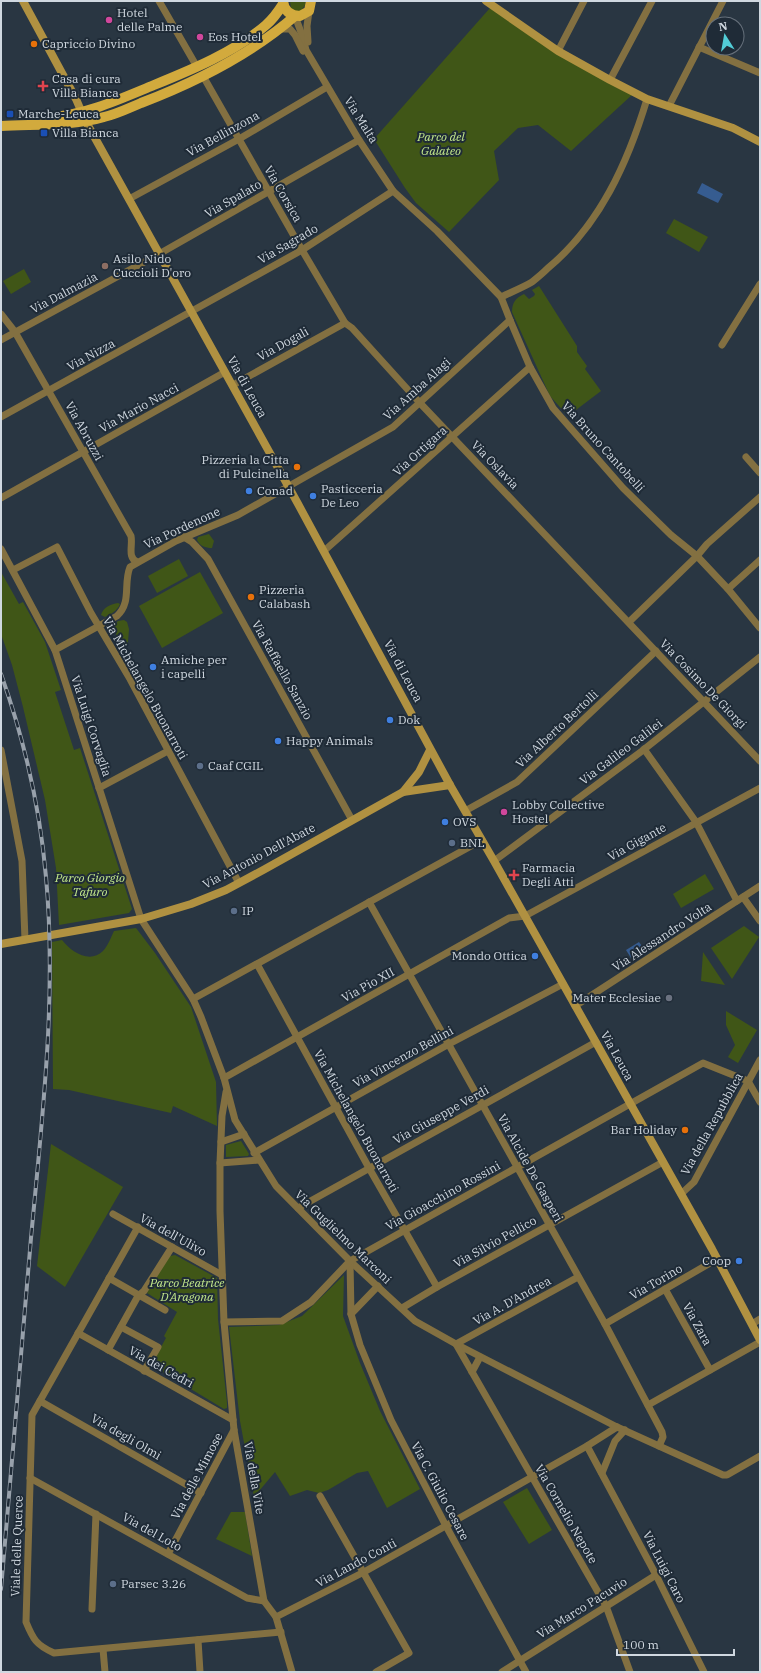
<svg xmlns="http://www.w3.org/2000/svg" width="761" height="1673" viewBox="0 0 761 1673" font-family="'IBM Plex Serif',serif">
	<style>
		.green { fill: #405617 }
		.water { fill: #365c90 }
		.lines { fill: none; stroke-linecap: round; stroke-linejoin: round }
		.street { stroke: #837041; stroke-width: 7 }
		.secondary { stroke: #b09141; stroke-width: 8 }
		.primary { stroke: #d2aa3d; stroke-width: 10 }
		.rail-casing { stroke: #98a1ab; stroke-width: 4 }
		.rail { stroke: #1f2b37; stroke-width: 2.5; stroke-dasharray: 8; stroke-linecap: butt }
		.hotel-dot { fill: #d1479c; stroke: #1f2b37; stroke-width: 1.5 }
		.food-dot { fill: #e8710a; stroke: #1f2b37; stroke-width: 1.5 }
		.health-dot { fill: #e0444e; stroke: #1f2b37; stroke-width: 1.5 }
		.transit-dot { fill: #1a4fb4; stroke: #1f2b37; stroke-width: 1.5 }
		.education-dot { fill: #8d6e63; stroke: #1f2b37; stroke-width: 1.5 }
		.shop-dot { fill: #3f7fe0; stroke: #1f2b37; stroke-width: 1.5 }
		.service-dot { fill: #5c6f8a; stroke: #1f2b37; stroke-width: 1.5 }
		.worship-dot { fill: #6b7280; stroke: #1f2b37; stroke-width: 1.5 }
		.labels { text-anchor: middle; stroke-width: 4; stroke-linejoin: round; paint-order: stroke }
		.poi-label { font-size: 12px; fill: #d0d8e0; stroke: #1f2b37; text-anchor: start }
		.street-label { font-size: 12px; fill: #d0d8e0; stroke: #1f2b37 }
		.park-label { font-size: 12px; font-style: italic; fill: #c3e88b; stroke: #1f2b37 }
	</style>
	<rect width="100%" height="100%" fill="#293642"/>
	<!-- green -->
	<g class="green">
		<path d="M290 1H305V5L301 11H295L291 8Z"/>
		<path d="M490 8 633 94 571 151 538 125 518 128 494 151 499 180 449 232 416 203 405 188 374 139Z"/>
		<path d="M674 219 708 237 699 252 666 233Z"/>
		<path d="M24 269 31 282 11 294 3 281Z"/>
		<path d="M539 286 577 346V352L587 366 585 369 601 391 568 416 550 396 512 312C512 302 516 298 524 294L529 299 534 296 535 294 532 290Z"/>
		<path d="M209 534 214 541 212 548C205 548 200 546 197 540L198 537Z"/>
		<path d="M179 559 188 576 157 593 148 576Z"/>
		<path d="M1 572 19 604 23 602 45 642 61 690 55 692 74 750 80 748 132 909 129 913 59 925 56 868 45 800 23 707 12 665 1 634Z"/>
		<path d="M200 572 223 613 162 648 139 606Z"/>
		<path d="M118 603 120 604C117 611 111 614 105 617L101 615C103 607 111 604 118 603Z"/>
		<path d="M124 620 127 622 129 629 128 642 125 646 118 639 113 626 118 621Z"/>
		<path d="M705 874 714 889 681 908 673 894Z"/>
		<path d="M744 926 759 937 732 979 711 948Z"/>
		<path d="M136 928 155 953 191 1007 216 1082 217 1126 173 1106 171 1113 69 1090 53 1089 52 942 62 940C71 952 90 964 103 951 108 946 111 937 114 931Z"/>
		<path d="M703 952 725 985 701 981Z"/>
		<path d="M726 1011 757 1030 738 1063 728 1057 735 1045 726 1025Z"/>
		<path d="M241 1141 249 1154 248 1156 226 1157V1145Z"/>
		<path d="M51 1144 123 1187 65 1287 37 1266Z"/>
		<path d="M175 1255 217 1278 218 1319 227 1403V1408L224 1409 151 1365 166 1338 164 1336 177 1312 147 1293 167 1258 170 1256Z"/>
		<path d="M344 1275 343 1316 360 1363 380 1411 420 1489 387 1508 368 1471 357 1473 328 1490 319 1493 307 1490 290 1496 275 1472 254 1497 240 1421 229 1327 279 1325 302 1316Z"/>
		<path d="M527 1488 552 1530 529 1544 503 1502Z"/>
		<path d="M231 1512H245L252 1556 216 1539Z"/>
	</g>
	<!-- water -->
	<g class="water">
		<path d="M702 183 723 194 718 203 697 193Z"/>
		<path d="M639 942 644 949 631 958 626 950Z"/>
	</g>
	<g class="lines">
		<!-- street -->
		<g class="street">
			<path d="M159 1 197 67"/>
			<path d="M295 16 302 35 306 50 359 140 393 191 437 231 501 297 510 320 530 367 553 408 623 488 671 535 697 556 728 589 760 628"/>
			<path d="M280 29H290L295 35 303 51"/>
			<path d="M308 42 307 26 309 11"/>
			<path d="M699 47 760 73"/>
			<path d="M558 51 584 1"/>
			<path d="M203 76 302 250 345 323 352 328 419 402 760 761"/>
			<path d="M610 80 652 1"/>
			<path d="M669 106 723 1"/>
			<path d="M129 199 239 139 327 87"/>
			<path d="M501 297C511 292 522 288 532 282 537 278 543 273 548 268 600 225 628 162 647 99"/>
			<path d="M1 314 15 332 131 536C133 546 127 557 137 562"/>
			<path d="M1 340 159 254 359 140"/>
			<path d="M722 345 760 284"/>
			<path d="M233 385 345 323"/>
			<path d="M1 417 302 250 393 191"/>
			<path d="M746 457 760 473"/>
			<path d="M1 498 225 372"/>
			<path d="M184 537 192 542 208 559 352 820"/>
			<path d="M1 549 55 650 141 919 193 999 201 1017 224 1078 235 1120 276 1186 350 1261 415 1321 456 1344 617 1427 723 1475H727L760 1456"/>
			<path d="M324 551 530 367"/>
			<path d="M13 570 57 547 91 613 130 679 239 883"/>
			<path d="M728 589 760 560"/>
			<path d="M629 622 697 556 707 544 760 497"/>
			<path d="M55 650 117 616C132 602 123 584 130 567L176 541 238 515 393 427 510 320"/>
			<path d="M644 749 696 822 737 901"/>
			<path d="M1 750 22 861 25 940"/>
			<path d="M99 788 168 751"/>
			<path d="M465 811 517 782 656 651"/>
			<path d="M494 861 642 751 760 657"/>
			<path d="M743 897 760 921"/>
			<path d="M369 902 605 1324 662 1432 663 1437 659 1446"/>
			<path d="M257 964 369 1168 437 1287"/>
			<path d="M193 999 482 840"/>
			<path d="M575 1006 760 886"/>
			<path d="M224 1078 509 918 525 916 760 788"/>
			<path d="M226 1092 222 1116 220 1163V1211L224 1322 234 1430 264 1601 276 1617 292 1672"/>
			<path d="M221 1142 244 1134"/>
			<path d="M254 1153 449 1044 563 984"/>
			<path d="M220 1163 259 1160"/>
			<path d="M681 1194 694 1182 760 1060"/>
			<path d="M298 1208 596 1042"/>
			<path d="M113 1214 222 1275"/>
			<path d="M138 1227 32 1415 26 1622C33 1639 36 1645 54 1653L281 1632"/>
			<path d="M350 1261 351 1314 360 1345 391 1420 446 1526 526 1672"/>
			<path d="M578 1277 456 1344 606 1606 630 1672"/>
			<path d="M109 1278 165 1310"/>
			<path d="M665 1289 710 1370"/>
			<path d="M402 1308 437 1287 663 1162"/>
			<path d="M351 1314 378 1286"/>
			<path d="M224 1322 282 1321 311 1302 350 1261 703 1063 748 1081 760 1102"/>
			<path d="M605 1324 717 1259"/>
			<path d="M752 1324 760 1319"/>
			<path d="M121 1327 158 1347 144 1371"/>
			<path d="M78 1333 233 1420"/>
			<path d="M108 1350 138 1296 144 1291 172 1247"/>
			<path d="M472 1372 480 1357"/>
			<path d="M40 1401 201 1493"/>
			<path d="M648 1405 760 1342"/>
			<path d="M587 1446 656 1575 704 1672"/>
			<path d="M602 1473 615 1441 625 1430"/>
			<path d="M30 1478 247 1598 264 1601"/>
			<path d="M320 1496 409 1653 376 1672"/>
			<path d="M168 1554 234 1430"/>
			<path d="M92 1609 96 1514"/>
			<path d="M276 1617 364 1572 587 1446 617 1427"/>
			<path d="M198 1640 200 1672"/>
			<path d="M103 1649 105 1672"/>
			<path d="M502 1672 656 1575"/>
		</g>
		<!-- secondary -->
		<g class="secondary">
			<path d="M23 1 76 99 85 120 297 502 450 785 494 861 712 1249 760 1340"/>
			<path d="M486 1 558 51 610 80 647 99 733 128 760 142"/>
			<path d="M403 792 419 772 430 750"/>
			<path d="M1 944 141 919 191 904 226 890 265 869 403 792 450 785"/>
		</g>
		<!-- primary -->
		<g class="primary">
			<path d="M283 1C284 11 290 16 300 16L309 11 311 1"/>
			<path d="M52 117C88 114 120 99 154 85 191 70 235 52 266 25 273 19 278 12 283 4"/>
			<path d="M1 126C33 124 74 126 104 117 117 114 129 108 141 103 196 82 250 55 295 16"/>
		</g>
		<defs>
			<path id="rail" d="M1 674C24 739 40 808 46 877 57 997 42 1119 31 1238 21 1355 11 1472 1 1589"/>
		</defs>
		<!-- rail casing -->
		<use href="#rail" class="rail-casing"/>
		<!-- rail -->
		<use href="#rail" class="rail"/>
	</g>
	<!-- markers -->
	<g class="hotel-dot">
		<circle cx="109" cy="20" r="4"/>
		<circle cx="200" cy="37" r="4"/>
		<circle cx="504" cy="812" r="4"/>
	</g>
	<g class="food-dot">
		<circle cx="34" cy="44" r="4"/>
		<circle cx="297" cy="467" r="4"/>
		<circle cx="251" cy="597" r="4"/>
		<circle cx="685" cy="1130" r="4"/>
	</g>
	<g class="health-dot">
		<path d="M41 80h4v4h4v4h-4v4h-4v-4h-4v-4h4z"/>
		<path d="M512 869h4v4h4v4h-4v4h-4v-4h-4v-4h4z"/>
	</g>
	<g class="transit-dot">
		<rect x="6" y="110" width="8" height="8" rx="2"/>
		<rect x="40" y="129" width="8" height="8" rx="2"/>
	</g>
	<circle class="education-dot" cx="105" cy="266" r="4"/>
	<g class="shop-dot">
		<circle cx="249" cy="491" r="4"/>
		<circle cx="313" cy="496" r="4"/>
		<circle cx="153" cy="667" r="4"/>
		<circle cx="390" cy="720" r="4"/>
		<circle cx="278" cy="741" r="4"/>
		<circle cx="445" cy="822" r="4"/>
		<circle cx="535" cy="956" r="4"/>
		<circle cx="739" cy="1261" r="4"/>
	</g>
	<g class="service-dot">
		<circle cx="200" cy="766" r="4"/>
		<circle cx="452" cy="843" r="4"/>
		<circle cx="234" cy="911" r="4"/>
		<circle cx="113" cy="1584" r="4"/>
	</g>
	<circle class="worship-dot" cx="669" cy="998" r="4"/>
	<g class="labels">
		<!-- poi labels -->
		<g class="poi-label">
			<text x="117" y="17">Hotel<tspan x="117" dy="14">delle Palme</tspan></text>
			<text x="208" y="41">Eos Hotel</text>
			<text x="42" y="48">Capriccio Divino</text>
			<text x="52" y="83">Casa di cura<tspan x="52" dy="14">Villa Bianca</tspan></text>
			<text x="18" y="118">Marche-Leuca</text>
			<text x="52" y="137">Villa Bianca</text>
			<text x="113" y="263">Asilo Nido<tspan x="113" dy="14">Cuccioli D'oro</tspan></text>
			<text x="289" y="464" text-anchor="end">Pizzeria la Citta<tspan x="289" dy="14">di Pulcinella</tspan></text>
			<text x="321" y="493">Pasticceria<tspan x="321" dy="14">De Leo</tspan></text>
			<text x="257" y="495">Conad</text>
			<text x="259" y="594">Pizzeria<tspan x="259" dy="14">Calabash</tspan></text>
			<text x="161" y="664">Amiche per<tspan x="161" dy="14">i capelli</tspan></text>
			<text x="398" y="724">Dok</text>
			<text x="286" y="745">Happy Animals</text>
			<text x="208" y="770">Caaf CGIL</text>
			<text x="512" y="809">Lobby Collective<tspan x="512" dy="14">Hostel</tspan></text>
			<text x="453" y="826">OVS</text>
			<text x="460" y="847">BNL</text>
			<text x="522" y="872">Farmacia<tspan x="522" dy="14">Degli Atti</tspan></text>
			<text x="242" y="915">IP</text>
			<text x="527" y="960" text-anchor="end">Mondo Ottica</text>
			<text x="661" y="1002" text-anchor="end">Mater Ecclesiae</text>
			<text x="677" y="1134" text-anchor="end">Bar Holiday</text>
			<text x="731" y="1265" text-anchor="end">Coop</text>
			<text x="121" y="1588">Parsec 3.26</text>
		</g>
		<!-- street labels -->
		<g class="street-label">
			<text transform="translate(361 120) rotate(58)" y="4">Via Malta</text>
			<text transform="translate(223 134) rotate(-29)" y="4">Via Bellinzona</text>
			<text transform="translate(283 194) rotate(60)" y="4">Via Corsica</text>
			<text transform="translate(233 199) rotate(-30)" y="4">Via Spalato</text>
			<text transform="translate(288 244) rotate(-30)" y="4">Via Sagrado</text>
			<text transform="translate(64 293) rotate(-28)" y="4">Via Dalmazia</text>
			<text transform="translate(283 344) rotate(-29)" y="4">Via Dogali</text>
			<text transform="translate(91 355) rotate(-29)" y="4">Via Nizza</text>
			<text transform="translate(247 387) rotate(61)" y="4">Via di Leuca</text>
			<text transform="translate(417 389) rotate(-42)" y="4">Via Amba Alagi</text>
			<text transform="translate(139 408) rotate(-29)" y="4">Via Mario Nacci</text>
			<text transform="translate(84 431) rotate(61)" y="4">Via Abruzzi</text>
			<text transform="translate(603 447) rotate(48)" y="4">Via Bruno Cantobelli</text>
			<text transform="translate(420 451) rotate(-42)" y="4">Via Ortigara</text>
			<text transform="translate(495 465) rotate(46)" y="4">Via Oslavia</text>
			<text transform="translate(182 528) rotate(-25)" y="4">Via Pordenone</text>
			<text transform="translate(282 670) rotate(61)" y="4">Via Raffaello Sanzio</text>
			<text transform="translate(403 671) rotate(62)" y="4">Via di Leuca</text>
			<text transform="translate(703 684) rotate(46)" y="4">Via Cosimo De Giorgi</text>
			<text transform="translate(145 688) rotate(61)" y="4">Via Michelangelo Buonarroti</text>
			<text transform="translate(91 726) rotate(72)" y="4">Via Luigi Corvaglia</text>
			<text transform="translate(557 729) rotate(-43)" y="4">Via Alberto Bertolli</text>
			<text transform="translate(621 752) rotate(-37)" y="4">Via Galileo Galilei</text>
			<text transform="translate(637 842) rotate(-29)" y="4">Via Gigante</text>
			<text transform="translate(259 856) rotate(-28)" y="4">Via Antonio Dell'Abate</text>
			<text transform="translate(662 937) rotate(-33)" y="4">Via Alessandro Volta</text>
			<text transform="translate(368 985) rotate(-29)" y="4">Via Pio XII</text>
			<text transform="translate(617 1056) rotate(61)" y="4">Via Leuca</text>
			<text transform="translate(403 1057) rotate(-29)" y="4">Via Vincenzo Bellini</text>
			<text transform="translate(441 1115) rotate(-29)" y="4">Via Giuseppe Verdi</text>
			<text transform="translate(356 1121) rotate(61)" y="4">Via Michelangelo Buonarroti</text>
			<text transform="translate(712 1124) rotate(-61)" y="4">Via della Repubblica</text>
			<text transform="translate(530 1168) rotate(61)" y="4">Via Alcide De Gasperi</text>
			<text transform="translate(443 1196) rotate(-29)" y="4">Via Gioacchino Rossini</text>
			<text transform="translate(173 1235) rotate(29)" y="4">Via dell'Ulivo</text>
			<text transform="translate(343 1237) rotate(44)" y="4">Via Guglielmo Marconi</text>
			<text transform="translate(495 1242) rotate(-29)" y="4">Via Silvio Pellico</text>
			<text transform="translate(656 1282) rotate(-30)" y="4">Via Torino</text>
			<text transform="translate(512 1301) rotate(-29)" y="4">Via A. D'Andrea</text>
			<text transform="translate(697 1324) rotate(61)" y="4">Via Zara</text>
			<text transform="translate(161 1367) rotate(29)" y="4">Via dei Cedri</text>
			<text transform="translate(126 1437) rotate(30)" y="4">Via degli Olmi</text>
			<text transform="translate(197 1476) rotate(-62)" y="4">Via delle Mimose</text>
			<text transform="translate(254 1478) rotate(80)" y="4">Via della Vite</text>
			<text transform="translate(440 1491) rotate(62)" y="4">Via C. Giulio Cesare</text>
			<text transform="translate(566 1514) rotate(60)" y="4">Via Cornelio Nepote</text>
			<text transform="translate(152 1532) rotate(29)" y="4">Via del Loto</text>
			<text transform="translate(17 1546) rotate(-88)" y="4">Viale delle Querce</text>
			<text transform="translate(356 1563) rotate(-28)" y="4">Via Lando Conti</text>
			<text transform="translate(664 1567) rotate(63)" y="4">Via Luigi Caro</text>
			<text transform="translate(582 1608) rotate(-32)" y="4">Via Marco Pacuvio</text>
		</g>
		<!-- park labels -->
		<g class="park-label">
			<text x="441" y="141">Parco del<tspan x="441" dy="14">Galateo</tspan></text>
			<text x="90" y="882">Parco Giorgio<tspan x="90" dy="14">Tafuro</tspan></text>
			<text x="187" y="1287">Parco Beatrice<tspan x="187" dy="14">D'Aragona</tspan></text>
		</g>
	</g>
	<!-- border -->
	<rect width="761" height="1673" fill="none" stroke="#d0d8e0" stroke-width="4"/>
	<!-- north arrow -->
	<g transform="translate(725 36) rotate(349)"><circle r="19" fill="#1f2b37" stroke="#66707b"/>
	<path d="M0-3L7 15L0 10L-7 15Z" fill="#52ccd6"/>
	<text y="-6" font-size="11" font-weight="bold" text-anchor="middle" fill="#d0d8e0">N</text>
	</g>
	<!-- scale -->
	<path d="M617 1649v6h117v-6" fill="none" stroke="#d0d8e0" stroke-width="2"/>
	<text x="623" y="1649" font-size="12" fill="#d0d8e0" stroke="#1f2b37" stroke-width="3" paint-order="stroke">100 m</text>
</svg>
